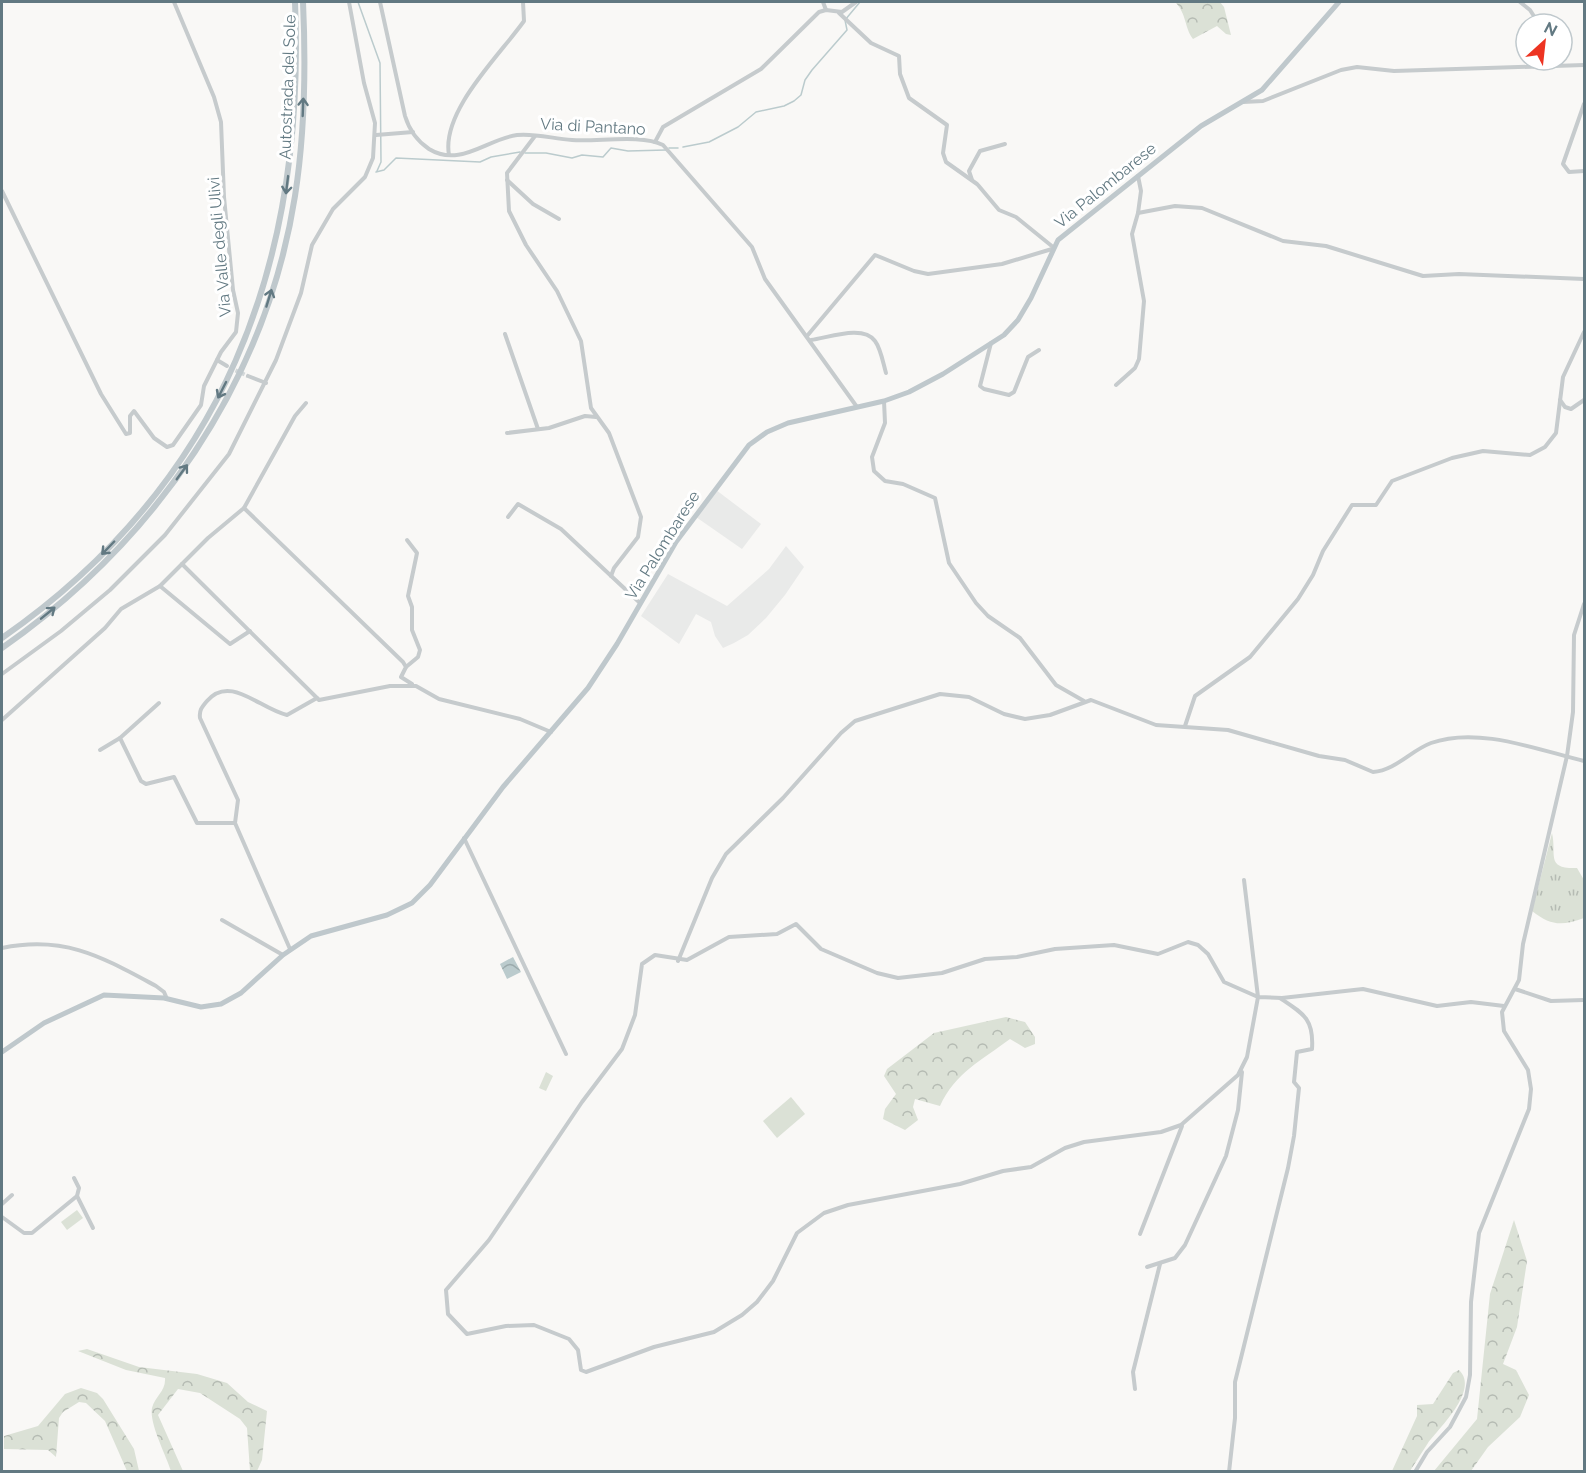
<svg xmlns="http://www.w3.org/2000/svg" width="1586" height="1473" viewBox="0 0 1586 1473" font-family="Raleway,sans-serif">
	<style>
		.built { fill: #e9eae9 }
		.grass { fill: url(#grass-tufts) }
		.forest { fill: url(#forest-crowns) }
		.park { fill: #dbe1d6 }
		.water { fill: url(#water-waves) }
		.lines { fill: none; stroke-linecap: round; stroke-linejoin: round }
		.stream { stroke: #bbcbcd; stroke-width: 1.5 }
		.minor-tunnel { stroke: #d3d8d9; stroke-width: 4; stroke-dasharray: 4 2; stroke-linecap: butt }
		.minor { stroke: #c6cbcd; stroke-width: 4 }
		.major { stroke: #bfc8cc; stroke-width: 5 }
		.highway { stroke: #bfc8cc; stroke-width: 6 }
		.oneway { stroke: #627982 }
		.labels { text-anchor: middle; stroke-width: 6; stroke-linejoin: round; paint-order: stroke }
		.street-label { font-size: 16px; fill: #627982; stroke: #fff }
	</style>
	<defs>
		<pattern id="grass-tufts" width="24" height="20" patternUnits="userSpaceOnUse" patternTransform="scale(1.5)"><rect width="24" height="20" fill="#dbe1d6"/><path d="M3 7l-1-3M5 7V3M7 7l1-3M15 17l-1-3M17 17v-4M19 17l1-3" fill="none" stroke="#b5bbb3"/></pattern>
		<pattern id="forest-crowns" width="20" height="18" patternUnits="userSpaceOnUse" patternTransform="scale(1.5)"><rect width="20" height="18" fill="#dbe1d6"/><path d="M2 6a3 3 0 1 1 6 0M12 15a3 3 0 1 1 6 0" fill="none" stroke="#b5bbb3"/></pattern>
		<pattern id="water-waves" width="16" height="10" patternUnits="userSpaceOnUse" patternTransform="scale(1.5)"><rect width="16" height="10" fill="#bbcbcd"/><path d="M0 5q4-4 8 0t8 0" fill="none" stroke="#9baaac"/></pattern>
	</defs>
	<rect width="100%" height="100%" fill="#f9f8f6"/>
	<!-- built -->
	<g class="built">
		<path d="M716 490 761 524 742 549 696 517Z"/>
		<path d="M786 546 804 567 785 595 766 618 748 635 734 643 723 648 715 636 711 622 696 614 679 644 641 616 668 574 727 606 769 569Z"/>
	</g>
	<!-- grass -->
	<path class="grass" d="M1552 833C1557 855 1545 869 1577 868L1584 880V918C1562 926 1551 926 1532 911Z"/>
	<!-- forest -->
	<g class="forest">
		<path d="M1175 2H1220L1224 7 1231 35 1226 34 1217 26 1193 39C1184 27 1187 14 1175 2Z"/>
		<path d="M1006 1017 1025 1022 1035 1037V1044L1025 1048 1010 1039C982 1060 955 1073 940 1106L915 1099 913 1107 918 1120 905 1130 883 1119 885 1109 896 1094 884 1076 887 1069 934 1033Z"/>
		<path d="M1514 1220 1527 1261 1517 1327 1503 1364 1516 1370 1529 1395 1520 1417 1488 1447 1471 1471H1434L1477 1419 1490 1294Z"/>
		<path d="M87 1349 139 1367 197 1374 227 1383 248 1402 267 1411 262 1460 257 1471H250L247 1428 240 1419 200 1393 178 1389 158 1415 183 1471H171C166 1455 149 1423 152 1408 155 1396 166 1391 165 1378L126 1370 78 1351Z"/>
		<path d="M1459 1370C1480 1390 1439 1428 1428 1443 1422 1452 1416 1462 1410 1471H1392L1417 1416V1405L1433 1404 1453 1373Z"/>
		<path d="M81 1388 97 1393 103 1399 134 1449 139 1471H127L105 1421 86 1403 79 1402 63 1412 59 1418 56 1457 48 1450 4 1449V1436L38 1426 65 1394Z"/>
	</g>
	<!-- park -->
	<g class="park">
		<path d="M546 1072 553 1076 546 1091 539 1088Z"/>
		<path d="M791 1097 805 1114 777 1138 763 1121Z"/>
		<path d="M77 1210 83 1218 67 1230 61 1222Z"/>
	</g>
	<!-- water -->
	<path class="water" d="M513 957 521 972 507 979 500 964Z"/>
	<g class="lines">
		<!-- stream -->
		<g class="stream">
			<path d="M358 2 380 63 381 162 377 171"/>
			<path d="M683 147 709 142 738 127 756 112 784 106 794 101 801 95 805 80 812 70 847 30 845 20 860 2"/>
			<path d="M669 148H678"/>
			<path d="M525 153H546L572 158 582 155 603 157 611 148 628 151 666 150"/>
			<path d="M376 172 384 170 396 158 480 162 491 157 520 152"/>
		</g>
		<!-- minor-tunnel -->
		<path class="minor-tunnel" d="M230 368 248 376"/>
		<!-- minor -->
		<g class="minor">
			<path d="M380 2 405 116C409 129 417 141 429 149 460 168 487 139 517 135 535 133 554 139 572 140 598 142 641 134 663 145L752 247 765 279 857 407"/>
			<path d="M823 2 826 10"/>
			<path d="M1520 2 1530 10 1539 24"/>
			<path d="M839 13 871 43 899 56 900 74 909 98 947 125 943 153 946 162 977 184"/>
			<path d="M1243 102 1263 101 1341 70 1357 67 1394 71 1584 65"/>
			<path d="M1584 104 1563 164 1569 172 1584 171"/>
			<path d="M376 135 413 132"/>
			<path d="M535 136 507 173 509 211 526 245 557 291 581 341 591 408 609 433 641 517 638 537 614 568 611 576"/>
			<path d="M655 142 663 127 761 69 819 12 826 10 842 12 856 2"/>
			<path d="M449 155C441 111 500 55 524 21L523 2"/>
			<path d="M1138 176 1141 191 1138 213 1175 206 1202 208 1283 241 1326 246 1423 276 1459 274 1584 279"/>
			<path d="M507 180 533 204 559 219"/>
			<path d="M972 180 969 171 980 151 1005 144"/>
			<path d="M978 185 999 210 1016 217 1053 247"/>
			<path d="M2 191 101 394 126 434 130 433V416L134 411 154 438 167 447 173 445 201 405 204 386 221 352 236 332 238 313 233 290 224 197 221 122 214 97 174 2"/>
			<path d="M505 334 538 429"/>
			<path d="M807 336 875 255 914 271 928 274 1002 264 1052 249"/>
			<path d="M811 340C828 338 863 324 875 341 881 349 883 363 886 373"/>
			<path d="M991 343 980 386 984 389 1009 395 1014 392 1028 357 1039 350"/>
			<path d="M217 360 227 366"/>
			<path d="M248 376 266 383"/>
			<path d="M1116 385 1135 368 1139 359 1144 301 1132 234 1138 213"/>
			<path d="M1560 400 1565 407 1571 409 1584 400"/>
			<path d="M884 401 885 423 872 457 874 471 885 481 903 484 935 498 949 563 976 603 988 616 1020 638 1056 685 1084 701"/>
			<path d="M507 433 549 428 585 416 596 417"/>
			<path d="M244 508 403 662 406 667 401 677 412 684"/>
			<path d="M508 517 518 504 561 529 640 603"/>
			<path d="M182 564 319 700 390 686H416L439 699 520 719 551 732"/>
			<path d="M160 586 230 644 250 631"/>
			<path d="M406 667 418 657 420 650 412 630V607L408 596 417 553 407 540"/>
			<path d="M2 674 61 631 110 590 165 535 229 454 276 360 301 293 312 245 333 209 365 177 373 158 375 123 364 83 349 2"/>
			<path d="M159 703 120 738 141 781 146 784 174 777 197 823H235L238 800 200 718C199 710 202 707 207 701 230 674 260 709 287 715L317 698"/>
			<path d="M2 720 105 628 121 609 160 586 208 538 244 508 295 416 306 403"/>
			<path d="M1185 726 1195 696 1250 657 1298 599 1313 575 1323 551 1352 505H1376L1392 481 1452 458 1483 451 1530 455 1545 447 1556 433 1563 377 1584 332"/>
			<path d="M100 750 120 738"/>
			<path d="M235 823 290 949"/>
			<path d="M464 838 566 1054"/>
			<path d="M1244 880 1258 997 1247 1057 1238 1075 1181 1125 1161 1132 1084 1142 1065 1148 1031 1167 1003 1171 960 1184 848 1205 824 1213 797 1233 773 1281 757 1302 742 1315 714 1332 654 1347 586 1372 581 1370 578 1350 569 1339 534 1325 506 1326 467 1334 448 1314 446 1290 489 1240 582 1102 622 1049 635 1015 642 964 655 955 687 960 729 937 777 934 796 924 821 949 877 973 898 978 942 973 985 959 1017 957 1055 949 1114 945 1158 954 1188 942 1198 945 1208 954 1224 982 1258 997 1282 998 1363 989 1437 1006 1471 1002 1504 1006"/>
			<path d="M222 920 283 955"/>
			<path d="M2 948C65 935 102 957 156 986L164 992 167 999"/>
			<path d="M678 961 712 878 726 854 783 798 841 733 855 721 940 694 969 697 1004 714 1025 719 1050 715 1091 700 1156 725 1228 730 1319 756 1345 760 1373 772C1396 770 1410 751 1431 743 1478 726 1538 750 1584 761"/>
			<path d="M1515 989 1551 1001 1584 1000"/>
			<path d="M77 1196 93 1228"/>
			<path d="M2 1204 12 1195"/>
			<path d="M2 1217 24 1233H32L77 1196 79 1188 74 1178"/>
			<path d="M1140 1234 1182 1126"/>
			<path d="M1147 1267 1175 1258 1185 1245 1226 1156 1238 1110 1242 1072"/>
			<path d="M1135 1389 1133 1372 1160 1264"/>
			<path d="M1229 1472 1235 1418V1382L1288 1168 1294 1136 1299 1088 1294 1082 1297 1052 1312 1049C1314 1019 1304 1014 1280 998"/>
			<path d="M1415 1472 1427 1452 1450 1427 1466 1397 1470 1375 1471 1302 1479 1233 1529 1109 1531 1089 1528 1070 1504 1031 1502 1012 1519 980 1523 944 1567 756 1573 712 1574 635 1584 604"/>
		</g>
		<!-- major -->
		<path class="major" d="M2 1052 44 1023 104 995 164 998 201 1007 221 1004 241 993 283 955 311 936 387 915 412 903 430 885 503 787 588 688 617 644 676 542 749 445 767 432 788 423 884 401 909 392 943 374 1004 335 1018 320 1031 298 1058 240 1201 126 1262 90 1339 2"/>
		<!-- highway -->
		<g class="highway">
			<path d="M2 638C223 484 306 265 295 2"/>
			<path d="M2 648C154 542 266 382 295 196 305 132 306 67 303 2"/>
		</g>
	</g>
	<!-- one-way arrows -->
	<defs><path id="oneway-shaft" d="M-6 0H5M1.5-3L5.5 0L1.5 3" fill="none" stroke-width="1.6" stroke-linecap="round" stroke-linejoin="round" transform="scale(1.5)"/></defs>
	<g class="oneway">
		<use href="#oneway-shaft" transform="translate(303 107) rotate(-88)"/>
		<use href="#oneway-shaft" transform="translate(287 185) rotate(97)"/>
		<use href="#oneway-shaft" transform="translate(269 298) rotate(-73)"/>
		<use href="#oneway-shaft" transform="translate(222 390) rotate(117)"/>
		<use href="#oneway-shaft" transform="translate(182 472) rotate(-54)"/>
		<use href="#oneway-shaft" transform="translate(108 548) rotate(134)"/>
		<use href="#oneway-shaft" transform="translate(48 613) rotate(-39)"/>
	</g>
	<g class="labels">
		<!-- street labels -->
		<g class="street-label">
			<text transform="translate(287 87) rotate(-88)" y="6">Autostrada del Sole</text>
			<text transform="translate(593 126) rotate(3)" y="6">Via di Pantano</text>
			<text transform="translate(1105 185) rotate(-39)" y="6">Via Palombarese</text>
			<text transform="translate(219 247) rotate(-95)" y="6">Via Valle degli Ulivi</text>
			<text transform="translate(662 545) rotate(-58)" y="6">Via Palombarese</text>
		</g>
	</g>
	<!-- border -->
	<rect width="1586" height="1473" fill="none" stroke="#627982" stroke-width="6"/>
	<!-- north arrow -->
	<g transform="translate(1544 42) rotate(27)"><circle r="28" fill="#ffffff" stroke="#c0c9cd" stroke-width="1.5"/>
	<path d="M0-4.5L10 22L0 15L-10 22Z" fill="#ed3422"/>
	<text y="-9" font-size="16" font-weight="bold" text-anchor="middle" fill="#627982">N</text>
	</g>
</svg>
